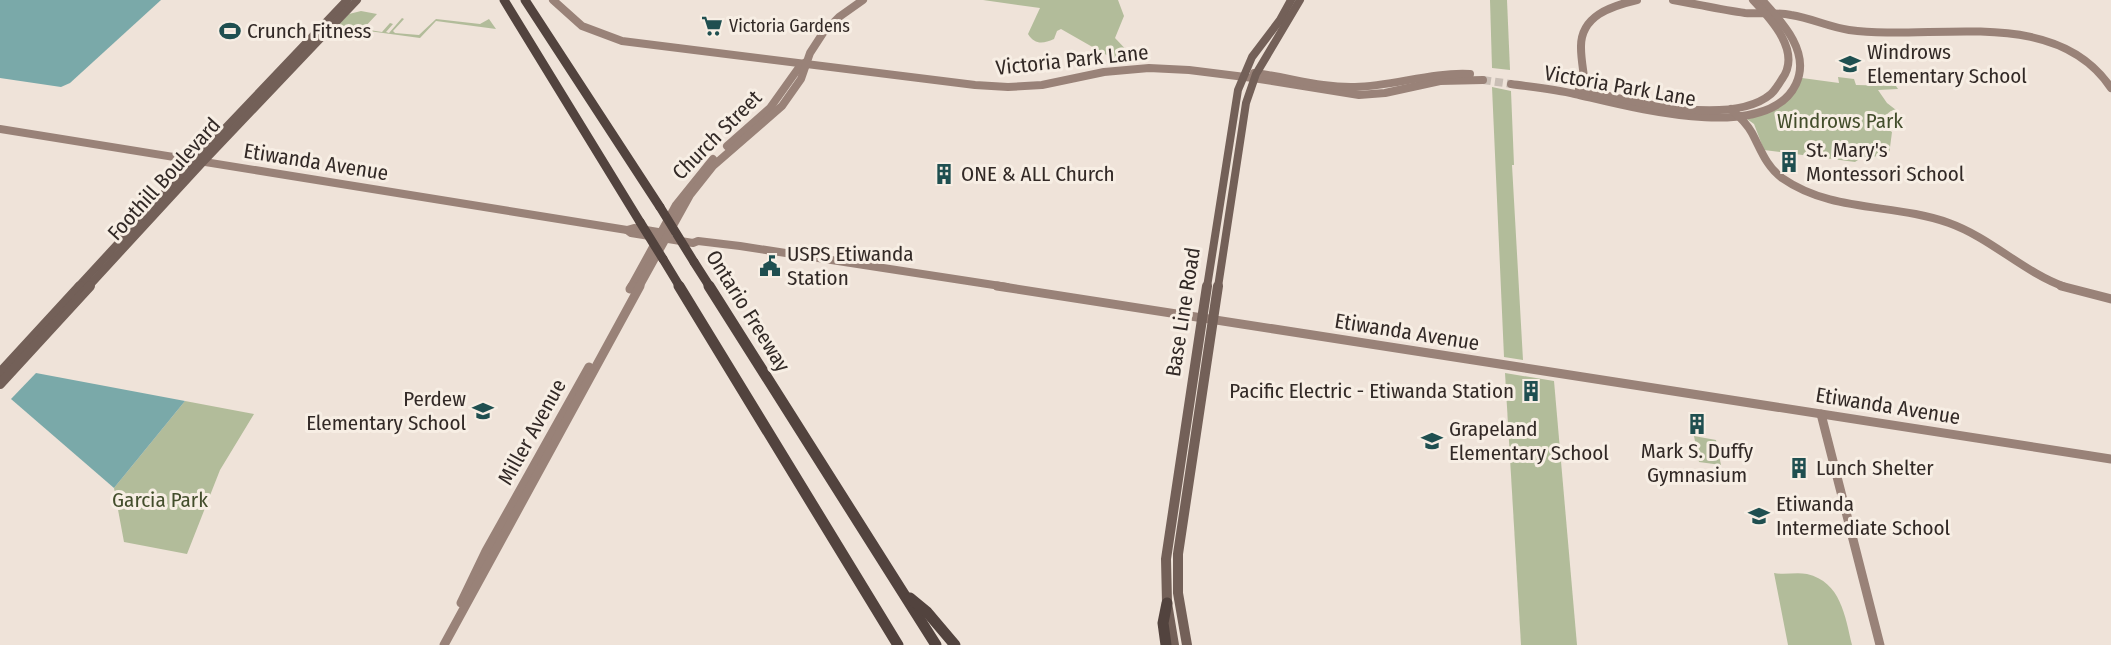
<svg xmlns="http://www.w3.org/2000/svg" width="2111" height="645" viewBox="0 0 2111 645" font-family="'Fira Sans Condensed',sans-serif">
	<style>
		.green { fill: #b2bc9a }
		.water { fill: #7aa9a9 }
		.lines { fill: none; stroke-linecap: round; stroke-linejoin: round }
		.secondary-tunnel { stroke: #c9beb5; stroke-width: 8; stroke-dasharray: 8 4; stroke-linecap: butt }
		.secondary-far1 { stroke: #998278; stroke-width: 8 }
		.secondary { stroke: #998278; stroke-width: 9 }
		.primary-far1 { stroke: #736058; stroke-width: 8 }
		.primary { stroke: #736058; stroke-width: 10 }
		.highway-far1 { stroke: #52433e; stroke-width: 9 }
		.highway { stroke: #52433e; stroke-width: 11 }
		.highway-bridge { stroke: #52433e; stroke-width: 9 }
		.labels { text-anchor: middle; stroke-width: 6; stroke-linejoin: round; paint-order: stroke }
		.far-poi-label { font-size: 18px; fill: #322926; stroke: #f7eee4; text-anchor: start }
		.poi-label { font-size: 21px; fill: #322926; stroke: #f7eee4; text-anchor: start }
		.street-label { font-size: 21px; fill: #322926; stroke: #f7eee4 }
		.park-label { font-size: 21px; fill: #434e2c; stroke: #f7eee4 }
	</style>
	<rect width="100%" height="100%" fill="#efe3d9"/>
	<!-- green -->
	<g class="green">
		<path d="M983 0H1118L1124 16 1115 38 1135 59 1111 60 1110 57 1061 29 1057 31 1054 39C1043 44 1035 45 1028 34L1040 8Z"/>
		<path d="M1490 0H1507L1510 70 1492 68Z"/>
		<path d="M361 11 377 14 363 29 382 32 390 23 393 24 386 32 389 33 402 18 404 19 393 31 395 33 419 35 436 19 480 24 489 19 496 29 436 21 420 38 339 27 331 36 329 35 349 14Z"/>
		<path d="M1838 77 1854 79 1856 85 1896 86 1898 89 1878 90 1887 103 1896 110C1888 110 1883 118 1881 125L1892 132 1889 155 1861 158 1855 162 1764 150 1754 124 1747 119 1788 98 1802 78 1839 83Z"/>
		<path d="M1492 87 1511 91 1514 165H1512L1523 360 1504 357Z"/>
		<path d="M1505 373 1554 381 1577 645H1521Z"/>
		<path d="M185 401 254 414 220 470 187 554 124 542 114 488Z"/>
		<path d="M1694 436 1716 440 1721 465 1699 462Z"/>
		<path d="M1774 573C1785 575 1796 572 1807 574 1841 582 1845 616 1852 645H1788Z"/>
	</g>
	<!-- water -->
	<g class="water">
		<path d="M0 0H161L70 83 61 87 0 78Z"/>
		<path d="M36 373 185 401 114 488 11 399Z"/>
	</g>
	<g class="lines">
		<!-- secondary-tunnel -->
		<path class="secondary-tunnel" d="M1483 80 1511 84"/>
		<!-- secondary-far1 -->
		<g class="secondary-far1">
			<path d="M553 0 582 26 622 41 975 85 1008 87 1042 85 1104 72 1149 68 1189 70 1253 78 1359 95 1385 93 1440 81 1483 80"/>
			<path d="M1673 0C1697 4 1721 10 1745 13 1760 14 1776 12 1791 15 1811 18 1829 27 1849 30 1932 42 2055 4 2111 88"/>
			<path d="M1254 73C1288 77 1321 88 1355 87 1394 86 1431 72 1470 74"/>
			<path d="M1511 84C1532 87 1554 89 1575 94 1624 105 1767 146 1796 84 1811 52 1782 22 1762 0"/>
			<path d="M1579 89C1625 100 1731 128 1771 94 1775 90 1779 84 1782 79 1802 52 1771 19 1753 0"/>
			<path d="M1585 96C1586 80 1581 64 1581 48 1580 16 1611 6 1637 0"/>
			<path d="M1731 109C1739 116 1747 124 1752 133 1761 150 1766 166 1782 178 1832 213 1894 203 1949 223 1991 238 2023 272 2065 287"/>
			<path d="M0 129 627 230 631 233 693 243 698 241 740 246 1007 287"/>
			<path d="M727 146 770 108 800 66 806 62"/>
			<path d="M627 230 634 228 664 233"/>
			<path d="M631 287 676 205 713 159"/>
			<path d="M639 287 690 195 713 166 782 106 801 79 810 53 823 33 839 17 863 0"/>
		</g>
		<!-- secondary -->
		<g class="secondary">
			<path d="M997 286 2111 459"/>
			<path d="M2061 286 2111 299"/>
			<path d="M630 289 632 286"/>
			<path d="M1821 414 1880 645"/>
			<path d="M461 603 486 551 589 367"/>
			<path d="M444 645 640 286"/>
		</g>
		<!-- primary-far1 -->
		<g class="primary-far1">
			<path d="M78 287 194 161 347 0"/>
			<path d="M88 287 203 162 357 0"/>
			<path d="M1207 287 1238 90 1252 57 1280 20 1291 0"/>
			<path d="M1218 287 1246 103 1256 74 1300 0"/>
		</g>
		<!-- primary -->
		<g class="primary">
			<path d="M0 373 80 286"/>
			<path d="M0 384 90 286"/>
			<path d="M1174 645 1167 603 1166 559 1207 286"/>
			<path d="M1187 645 1178 593V554L1218 286"/>
		</g>
		<!-- highway-far1 -->
		<g class="highway-far1">
			<path d="M504 0 640 222"/>
			<path d="M525 0 660 207"/>
			<path d="M663 259 680 287"/>
			<path d="M694 262 710 287"/>
		</g>
		<!-- highway -->
		<g class="highway">
			<path d="M679 286 898 645"/>
			<path d="M709 286 936 645"/>
			<path d="M910 598 927 612 955 645"/>
			<path d="M1166 645 1163 623 1167 603"/>
		</g>
		<!-- highway-bridge -->
		<g class="highway-bridge">
			<path d="M660 207 694 262"/>
			<path d="M640 222 663 259"/>
		</g>
	</g>
	<!-- icons -->
	<defs>
		<symbol id="supermarket-bare" viewBox="-9 -9 18 18"><path d="M-6-5.5h2.5l.6 2H6L4.5 2H-2.5L-4.4-4H-6ZM-1.5 3.2a1.3 1.3 0 1 0 .1 0ZM3 3.2a1.3 1.3 0 1 0 .1 0Z" fill="#1f4f50" stroke="#f7eee4" stroke-width="2.5" paint-order="stroke"/></symbol>
		<symbol id="stadium-bare" viewBox="-9 -9 18 18"><path d="M0-5a6.5 5 0 1 0 0 10a6.5 5 0 1 0 0-10ZM-3.5-1.8h7v3.6h-7Z" fill="#1f4f50" stroke="#f7eee4" stroke-width="2.5" paint-order="stroke"/></symbol>
		<symbol id="school-bare" viewBox="-9 -9 18 18"><path d="M0-5L7-2L0 1L-7-2ZM-4 1L0 2.5L4 1V4Q0 6-4 4Z" fill="#1f4f50" stroke="#f7eee4" stroke-width="2.5" paint-order="stroke"/></symbol>
		<symbol id="building-bare" viewBox="-9 -9 18 18"><path d="M-4-6H4V6H1V3H-1V6H-4ZM-2.5-4.3h1.7v1.8h-1.7ZM.8-4.3h1.7v1.8H.8ZM-2.5-1h1.7V.8h-1.7ZM.8-1h1.7V.8H.8Z" fill="#1f4f50" stroke="#f7eee4" stroke-width="2.5" paint-order="stroke"/></symbol>
		<symbol id="civic-bare" viewBox="-9 -9 18 18"><path d="M-.6-6.5H3V-4.5H.6V-3L4-1V1h2V6H-6V1h2V-1L-.6-3ZM-1.2 2.5V6h2.4V2.5Z" fill="#1f4f50" stroke="#f7eee4" stroke-width="2.5" paint-order="stroke"/></symbol>
	</defs>
	<g fill-rule="evenodd">
		<use href="#supermarket-bare" x="697" y="11" width="30" height="30"/>
		<use href="#stadium-bare" x="215" y="16" width="30" height="30"/>
		<use href="#school-bare" x="1835" y="49" width="30" height="30"/>
		<use href="#building-bare" x="1774" y="147" width="30" height="30"/>
		<use href="#building-bare" x="929" y="159" width="30" height="30"/>
		<use href="#civic-bare" x="755" y="251" width="30" height="30"/>
		<use href="#building-bare" x="1516" y="376" width="30" height="30"/>
		<use href="#school-bare" x="468" y="396" width="30" height="30"/>
		<use href="#building-bare" x="1682" y="409" width="30" height="30"/>
		<use href="#school-bare" x="1417" y="426" width="30" height="30"/>
		<use href="#building-bare" x="1784" y="453" width="30" height="30"/>
		<use href="#school-bare" x="1744" y="501" width="30" height="30"/>
	</g>
	<g class="labels">
		<!-- far-poi labels -->
		<g class="far-poi-label">
			<text x="729" y="32">Victoria Gardens</text>
		</g>
		<!-- poi labels -->
		<g class="poi-label">
			<text x="247" y="38">Crunch Fitness</text>
			<text x="1867" y="59">Windrows<tspan x="1867" dy="24">Elementary School</tspan></text>
			<text x="1806" y="157">St. Mary's<tspan x="1806" dy="24">Montessori School</tspan></text>
			<text x="961" y="181">ONE &amp; ALL Church</text>
			<text x="787" y="261">USPS Etiwanda<tspan x="787" dy="24">Station</tspan></text>
			<text x="1514" y="398" text-anchor="end">Pacific Electric - Etiwanda Station</text>
			<text x="466" y="406" text-anchor="end">Perdew<tspan x="466" dy="24">Elementary School</tspan></text>
			<text x="1449" y="436">Grapeland<tspan x="1449" dy="24">Elementary School</tspan></text>
			<text x="1697" y="458" text-anchor="middle">Mark S. Duffy<tspan x="1697" dy="24">Gymnasium</tspan></text>
			<text x="1816" y="475">Lunch Shelter</text>
			<text x="1776" y="511">Etiwanda<tspan x="1776" dy="24">Intermediate School</tspan></text>
		</g>
		<!-- street labels -->
		<g class="street-label">
			<text transform="translate(1072 60) rotate(-6)" y="7">Victoria Park Lane</text>
			<text transform="translate(1620 86) rotate(10)" y="7">Victoria Park Lane</text>
			<text transform="translate(717 135) rotate(-45)" y="7">Church Street</text>
			<text transform="translate(316 162) rotate(9)" y="7">Etiwanda Avenue</text>
			<text transform="translate(164 179) rotate(-48)" y="7">Foothill Boulevard</text>
			<text transform="translate(748 311) rotate(58)" y="7">Ontario Freeway</text>
			<text transform="translate(1183 312) rotate(-81)" y="7">Base Line Road</text>
			<text transform="translate(1407 332) rotate(9)" y="7">Etiwanda Avenue</text>
			<text transform="translate(1888 406) rotate(9)" y="7">Etiwanda Avenue</text>
			<text transform="translate(532 432) rotate(-61)" y="7">Miller Avenue</text>
		</g>
		<!-- park labels -->
		<g class="park-label">
			<text x="1840" y="128">Windrows Park</text>
			<text x="160" y="507">Garcia Park</text>
		</g>
	</g>
</svg>
